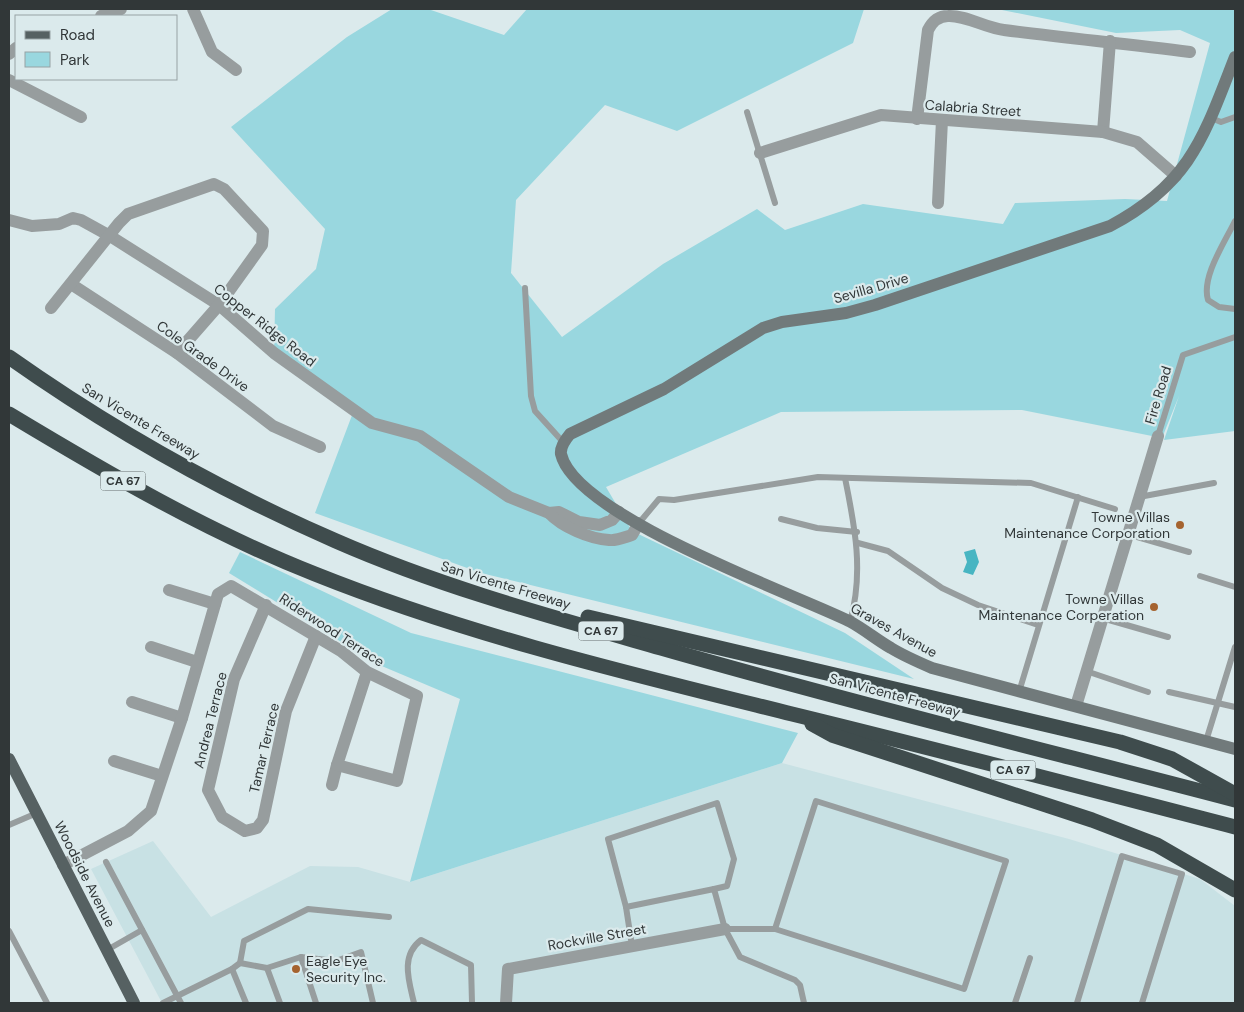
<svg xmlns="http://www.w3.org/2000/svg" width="1244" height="1012" viewBox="0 0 1244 1012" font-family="'DM Sans',sans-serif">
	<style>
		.built { fill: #c8e1e4 }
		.green { fill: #99d7df }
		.forest { fill: #47b5c2 }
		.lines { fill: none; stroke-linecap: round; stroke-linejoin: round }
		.lane { stroke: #979d9e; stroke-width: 6 }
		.street { stroke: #979d9e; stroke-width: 12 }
		.secondary { stroke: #717a7b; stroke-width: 12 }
		.primary { stroke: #566162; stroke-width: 12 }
		.highway { stroke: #3f4c4d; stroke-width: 15 }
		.poi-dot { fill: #a5632f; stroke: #dbeaec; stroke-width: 2 }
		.labels { text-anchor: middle; stroke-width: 4.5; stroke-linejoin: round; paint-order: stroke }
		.shield { fill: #dbeaec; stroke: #646d6e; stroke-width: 1 }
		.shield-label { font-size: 12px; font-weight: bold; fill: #313738 }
		.street-label { font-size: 14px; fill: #313738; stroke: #dbeaec }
		.poi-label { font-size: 14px; fill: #313738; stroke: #dbeaec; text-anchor: end }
	</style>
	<rect width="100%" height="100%" fill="#dbeaec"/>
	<!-- built -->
	<path class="built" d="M782 763 1069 839 1200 879 1235 906V1003H162L91 869 153 841 211 917 310 866 358 867 410 882Z"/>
	<!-- green -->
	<g class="green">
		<path d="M392 9H428L504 35 527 9H864L853 43 677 131 605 105 516 200 511 273 562 337 663 264 757 209 785 230 863 204 1003 224 1015 203 1125 199 1167 201 1210 43 1180 30 1116 33 997 9H1235V431L1164 440 1179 396 1162 438 1022 410 781 412 606 487 632 531 845 633 914 679 481 573 315 513 354 410 274 353 275 309 316 269 325 229 231 127 347 37Z"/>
		<path d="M240 552 411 633 798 733 782 763 410 882 460 699 377 664 229 573Z"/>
	</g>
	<!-- forest -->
	<path class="forest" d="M975 549 979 562 973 575 963 572 967 562 964 552Z"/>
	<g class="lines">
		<!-- lane -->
		<g class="lane">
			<path d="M747 112 775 203"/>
			<path d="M1211 118 1221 122 1235 117"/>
			<path d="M1235 221C1225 242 1201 277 1208 300L1219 307 1235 309"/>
			<path d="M525 288 531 396 535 411 563 442"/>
			<path d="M1158 436 1183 355 1235 337"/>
			<path d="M845 478C855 527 864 573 850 622"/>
			<path d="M1139 497 1214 483"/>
			<path d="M781 519 817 528 857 532"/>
			<path d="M639 523 659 499 674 500 818 477 1031 483 1115 509"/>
			<path d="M1127 534 1189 552"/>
			<path d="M858 543 888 551 942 588 978 605 1038 625"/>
			<path d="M1200 576 1235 587"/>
			<path d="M1102 618 1168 637"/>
			<path d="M1086 671 1148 692"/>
			<path d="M1019 692 1078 497"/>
			<path d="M1169 692 1235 707"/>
			<path d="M1206 741 1235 647"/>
			<path d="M9 825 37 813"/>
			<path d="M106 862 181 1003"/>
			<path d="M626 907 608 839 717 803 734 859 727 886 714 889"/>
			<path d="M725 929H775L964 989 1006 861 816 801 775 929"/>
			<path d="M9 931 47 1003"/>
			<path d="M632 946 626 907 714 889 725 929 740 957 795 980 800 985 804 1003"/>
			<path d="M107 950 142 930"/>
			<path d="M301 957 316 1003"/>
			<path d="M240 963 267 968 301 957 336 961 361 952 373 1003"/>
			<path d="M267 968 280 1003"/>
			<path d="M232 969 246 1003"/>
			<path d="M163 1003 232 969 240 963 244 941 308 909 389 917"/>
			<path d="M414 1003C409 981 400 956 421 940L471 965 472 1003"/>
			<path d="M1015 1003 1030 958"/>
			<path d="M1077 1003 1122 856 1182 874 1142 1003"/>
		</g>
		<!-- street -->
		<g class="street">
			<path d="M193 9 212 52 236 70"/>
			<path d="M101 16 121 9"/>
			<path d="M9 54 16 48"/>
			<path d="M9 80 81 117"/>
			<path d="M917 119 928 30C932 22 938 16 948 16 966 15 985 28 1004 30 1066 38 1128 44 1190 52"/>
			<path d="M1103 132 1110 41"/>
			<path d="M760 153 881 115 1103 132 1137 142 1176 176"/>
			<path d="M938 203 942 120"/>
			<path d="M9 220 32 226 59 224 73 218 81 220 110 236 219 305 274 353 372 423 420 436 509 497 549 513 559 512 579 522 600 525 612 520 619 512"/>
			<path d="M71 284 177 353 273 426 320 447"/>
			<path d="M51 308 119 223 128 214 214 184 224 189 263 231 262 245 219 305 177 353"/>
			<path d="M549 513C562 527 590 539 609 540 617 541 625 537 632 535L639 523"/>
			<path d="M169 590 215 604"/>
			<path d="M266 605 234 679 208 790 222 817 245 831 257 828 263 820 286 711 316 636"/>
			<path d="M151 647 197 662"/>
			<path d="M132 702 182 718"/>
			<path d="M1076 706 1158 436"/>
			<path d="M114 761 162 776"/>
			<path d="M332 785 337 765"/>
			<path d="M63 865 128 831 151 811 182 718 218 594 231 586 341 651 367 672 417 696 397 781 337 765 367 672"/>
			<path d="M506 1003 508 969 725 929"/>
		</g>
		<!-- secondary -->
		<path class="secondary" d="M1235 57C1204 136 1191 183 1110 226L875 305 846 313 782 322 763 328 664 389 570 434C565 440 560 447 561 454 575 516 792 593 849 621 864 629 877 640 891 648 904 656 918 662 932 668L1235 749"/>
		<!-- primary -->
		<path class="primary" d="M9 759 134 1003"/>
		<!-- highway -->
		<g class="highway">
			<path d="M9 357C111 429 221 491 336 541 441 587 552 617 661 648 852 703 1044 750 1235 800"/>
			<path d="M9 414C107 473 208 532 315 574 470 636 631 674 792 714 940 750 1088 789 1235 827"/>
			<path d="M588 617 1120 742 1172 759 1235 794"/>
			<path d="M812 724 832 735 1092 820 1157 845 1235 890"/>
		</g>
	</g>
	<!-- markers -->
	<g class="poi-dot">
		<circle cx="1180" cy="525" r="5"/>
		<circle cx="1154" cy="607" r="5"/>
		<circle cx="296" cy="969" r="5"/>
	</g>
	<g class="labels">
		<!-- shield labels -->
		<g class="shield">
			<rect x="100.5" y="471.5" width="45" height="19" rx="4"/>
			<rect x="578.5" y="621.5" width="45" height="19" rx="4"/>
			<rect x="990.5" y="760.5" width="45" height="19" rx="4"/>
		</g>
		<g class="shield-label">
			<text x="123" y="485">CA 67</text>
			<text x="601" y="635">CA 67</text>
			<text x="1013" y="774">CA 67</text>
		</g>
		<!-- street labels -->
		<g class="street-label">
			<text transform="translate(973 108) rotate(4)" y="5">Calabria Street</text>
			<text transform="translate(871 288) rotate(-16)" y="5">Sevilla Drive</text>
			<text transform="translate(265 325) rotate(38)" y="5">Copper Ridge Road</text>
			<text transform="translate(203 356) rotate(36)" y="5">Cole Grade Drive</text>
			<text transform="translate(1158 395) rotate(-73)" y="5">Fire Road</text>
			<text transform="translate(141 421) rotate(31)" y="5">San Vicente Freeway</text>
			<text transform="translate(506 585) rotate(17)" y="5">San Vicente Freeway</text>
			<text transform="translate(332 630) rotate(33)" y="5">Riderwood Terrace</text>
			<text transform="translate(894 630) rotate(29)" y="5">Graves Avenue</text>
			<text transform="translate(895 695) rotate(15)" y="5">San Vicente Freeway</text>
			<text transform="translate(210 720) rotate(-76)" y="5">Andrea Terrace</text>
			<text transform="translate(264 748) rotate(-77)" y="5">Tamar Terrace</text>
			<text transform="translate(85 874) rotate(63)" y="5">Woodside Avenue</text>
			<text transform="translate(597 937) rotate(-10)" y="5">Rockville Street</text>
		</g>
		<!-- poi labels -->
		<g class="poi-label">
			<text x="1170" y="522">Towne Villas<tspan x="1170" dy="16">Maintenance Corporation</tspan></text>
			<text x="1144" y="604">Towne Villas<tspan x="1144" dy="16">Maintenance Corperation</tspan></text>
			<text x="306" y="966" text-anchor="start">Eagle Eye<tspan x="306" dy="16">Security Inc.</tspan></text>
		</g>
	</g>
	<!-- border -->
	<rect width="1244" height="1012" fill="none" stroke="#313738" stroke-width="20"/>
	<!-- legend -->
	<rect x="15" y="15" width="162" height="65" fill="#dbeaec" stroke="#97a2a4"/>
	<rect x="25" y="31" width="25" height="8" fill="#566162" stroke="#97a2a4"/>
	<text x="60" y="40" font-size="15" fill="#313738">Road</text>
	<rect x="25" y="52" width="25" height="15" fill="#99d7df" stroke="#97a2a4"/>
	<text x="60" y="65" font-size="15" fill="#313738">Park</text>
</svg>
